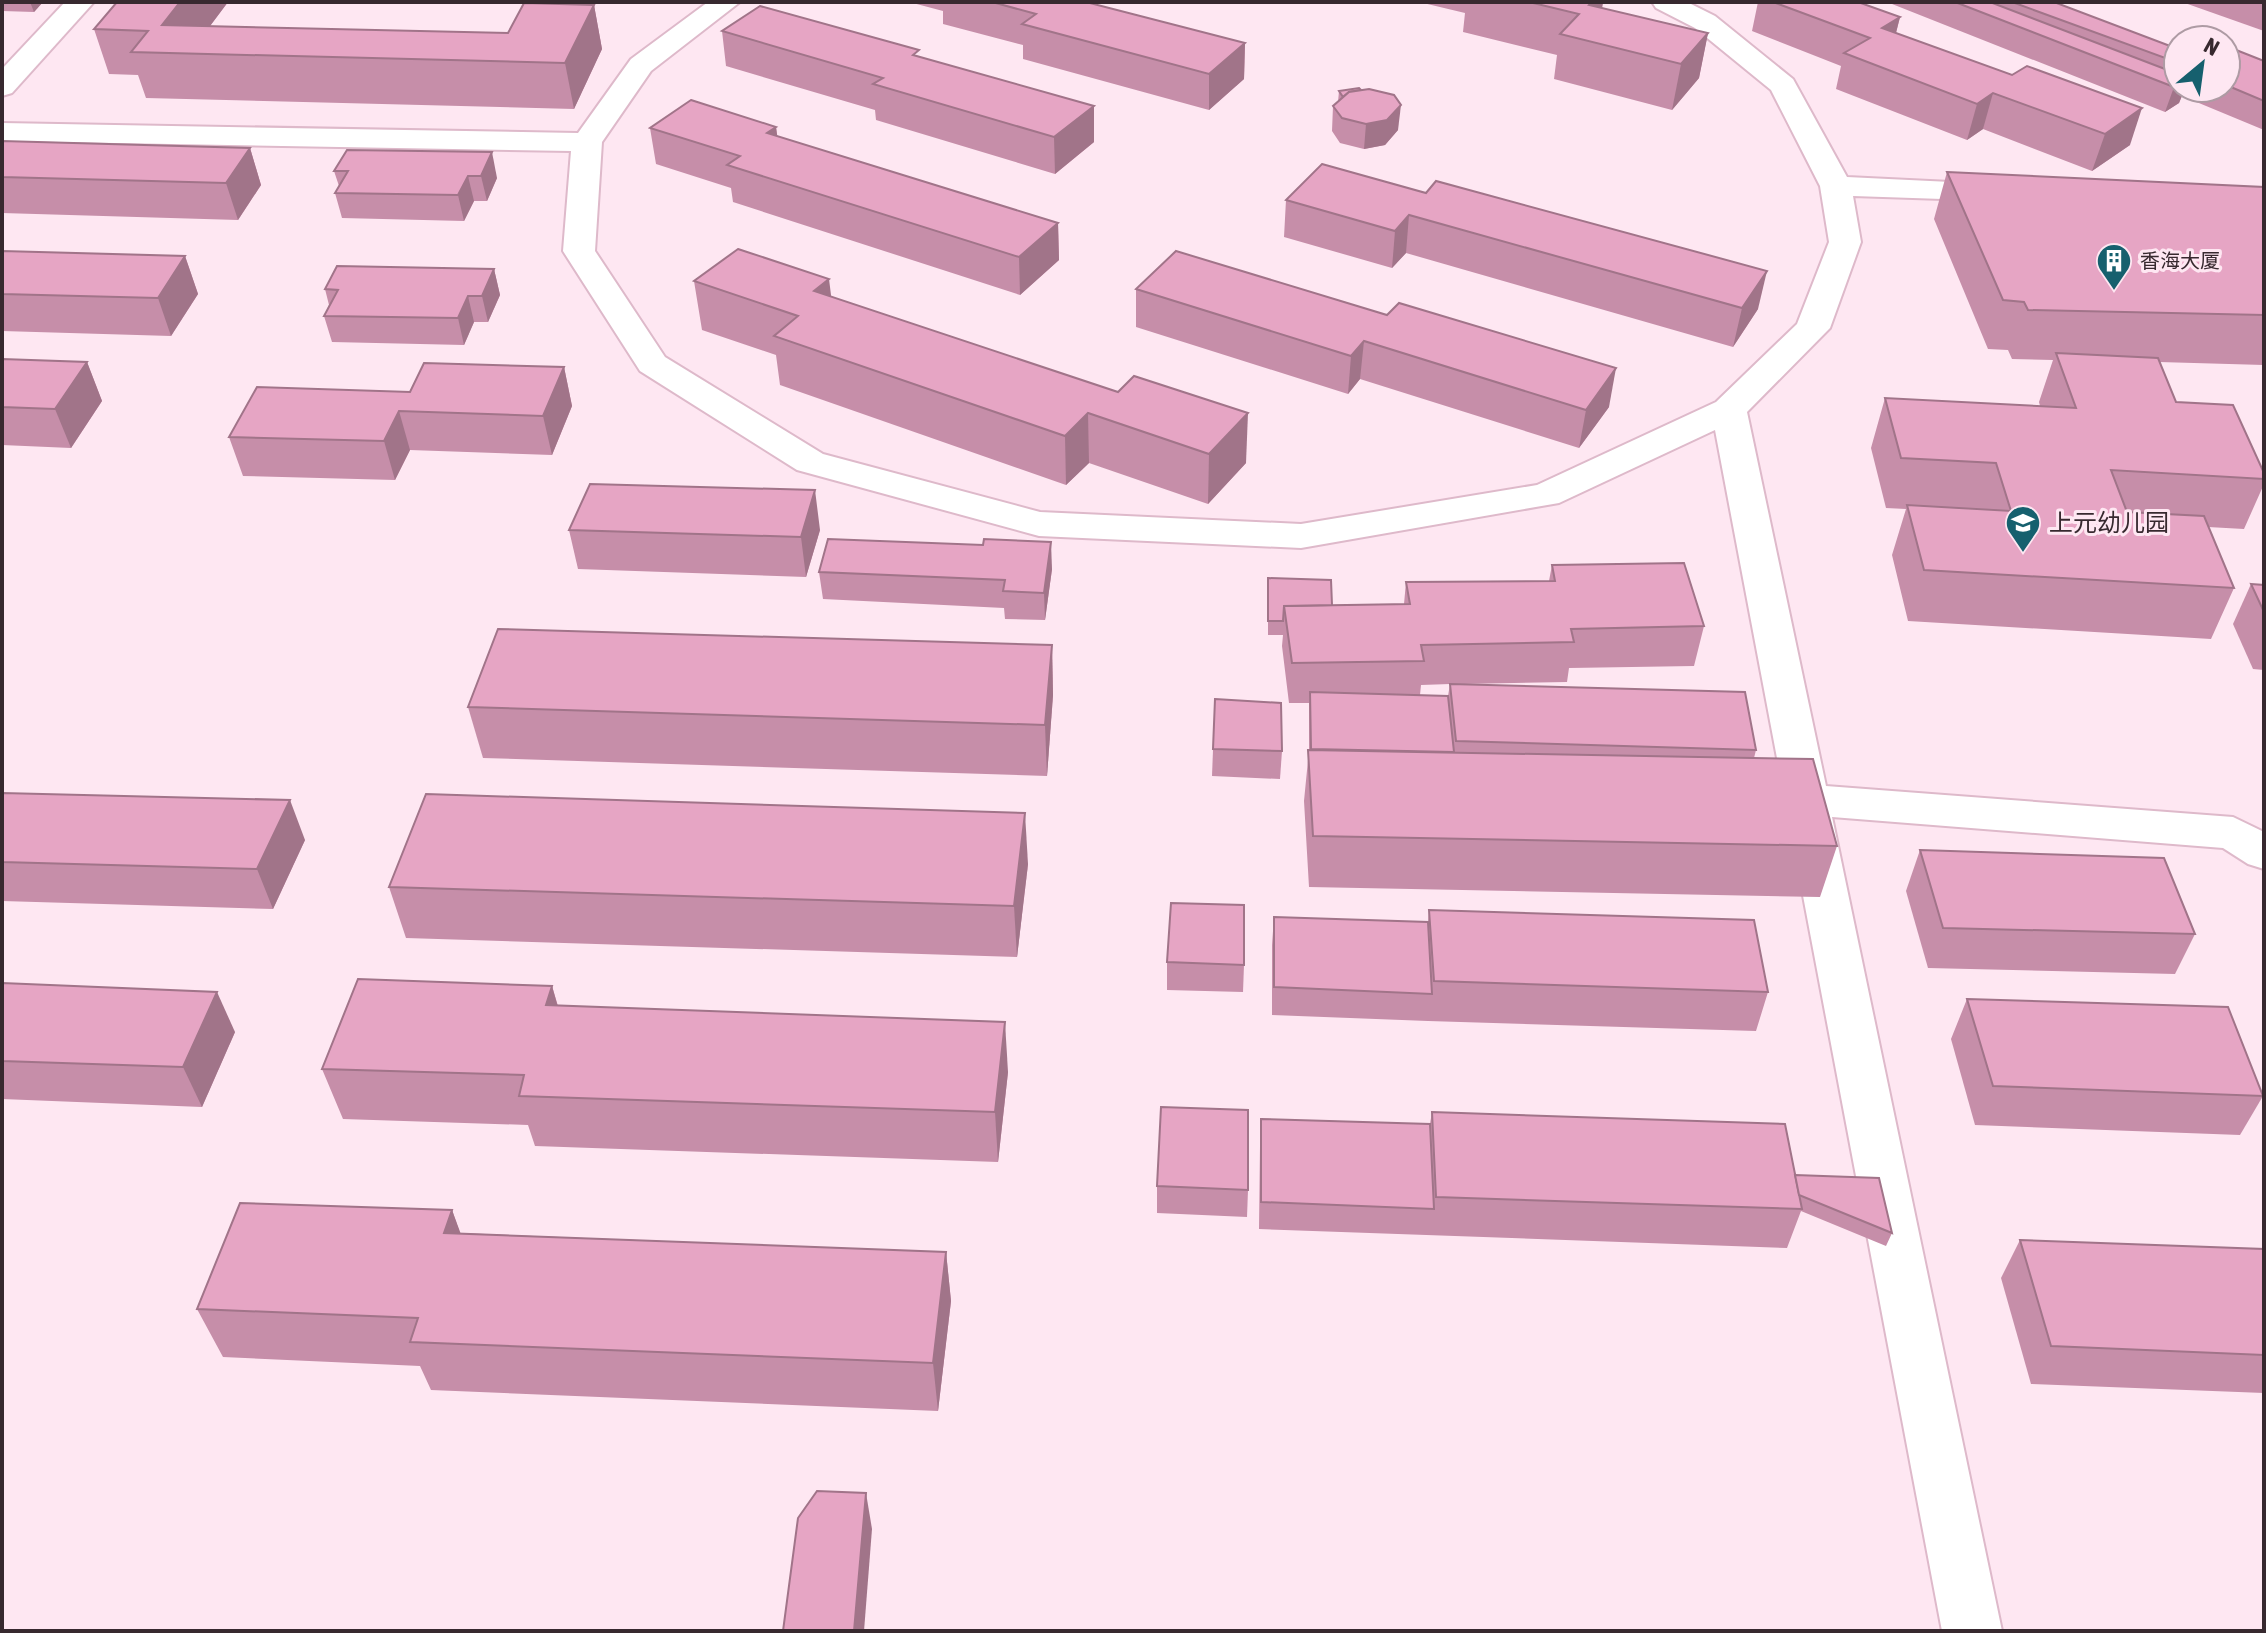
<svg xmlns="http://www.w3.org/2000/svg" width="2266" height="1633" viewBox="0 0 2266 1633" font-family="'Asap Condensed','Noto Sans SC',sans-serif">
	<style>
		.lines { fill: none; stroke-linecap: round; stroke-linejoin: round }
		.minor-casing { stroke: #deb9ca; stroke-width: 4 }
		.minor { fill: #fff; fill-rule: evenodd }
		.wall { fill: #c68ea9; fill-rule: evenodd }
		.shaded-wall { fill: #a17489 }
		.building { fill: #e6a5c4; stroke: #a17489; stroke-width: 2 }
		.labels { text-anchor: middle; stroke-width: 6; stroke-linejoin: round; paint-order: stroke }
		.far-poi-label { font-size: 20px; fill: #37292f; stroke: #fee7f2; text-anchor: start }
		.poi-label { font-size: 24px; fill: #37292f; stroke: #fee7f2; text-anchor: start }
	</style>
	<rect width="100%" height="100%" fill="#fee7f2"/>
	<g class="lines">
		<defs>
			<g id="minor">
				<path d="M65 2H94L12 93 2 96V69Z"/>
				<path d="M708 2H740L651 71 602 142 595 251 665 357 823 454 1040 512 1301 524 1537 485 1716 402 1797 324 1829 242 1820 186 1771 90 1695 28 1656 8 1652 2H1687L1715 16 1793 79 1847 177 2013 185 2018 192 2013 199 2002 201 1853 196 1861 242 1830 328 1747 412 1826 786 2233 817 2264 832V869L2248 864 2223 848 1832 817 2002 1631H1942L1715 430 1559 503 1301 548 1039 536 797 470 640 371 563 251 571 151 2 141V123L578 133 631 59Z"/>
			</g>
		</defs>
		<!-- minor casing -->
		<use href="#minor" class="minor-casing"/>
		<!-- minor -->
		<use href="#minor" class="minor"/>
	</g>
	<!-- wall -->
	<g class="wall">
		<path d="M2 2H43L34 12 2 11Z"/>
		<path d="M117 2H228L210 26 508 33 554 4 550 2H575L570 4 594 5 602 49 574 109 146 98 138 75 109 74 94 29Z"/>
		<path d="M909 2H1086L1245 43 1244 79 1209 110 1023 59V45L943 24V11Z"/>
		<path d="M1419 2H1603L1602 8 1708 33 1699 78 1672 110 1554 79 1557 55 1463 32 1465 13Z"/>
		<path d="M1758 2H1858L1900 17 1896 33 2130 145 2092 171 1983 129 1967 140 1836 89 1841 66 1752 31Z"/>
		<path d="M1887 2H2054L2178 49V88H2226V46L2264 61V130L2182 96 2179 103 2165 112Z"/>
		<path d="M2182 2H2264V31Z"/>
		<path d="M722 31 919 56 1094 142 1055 174 876 120 875 110 726 66Z"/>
		<path d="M1339 91 1398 130 1385 145 1364 149 1340 143 1332 131 1333 106 1338 102Z"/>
		<path d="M776 127 777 136 1058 223 1059 260 1020 295 733 202 731 188 656 164 650 128Z"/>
		<path d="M2 141 250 148 261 185 238 220 2 213Z"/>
		<path d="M347 150 497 178 487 201H474L464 221 342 218 335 193 339 186 334 171Z"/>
		<path d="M1322 164 1758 309 1733 347 1406 253 1392 268 1284 237 1286 200Z"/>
		<path d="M1947 172 2264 187V365L2159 362 2176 402 2264 473V484L2244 529 2208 527 2234 588 2211 639 1908 621 1892 555 1906 509 1886 508 1871 448 1885 398 2040 406 2039 402 2053 360 2012 359 2008 350 1988 349 1934 219Z"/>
		<path d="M2 251 185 256 198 294 171 336 2 331Z"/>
		<path d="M1176 251 1609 407 1579 448 1360 379 1348 394 1136 327V289Z"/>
		<path d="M494 269 500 295 488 322H474L464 345 332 342 324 316 329 305 325 289Z"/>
		<path d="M694 281 831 296 1246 463 1208 504 1089 463 1066 485 780 385 776 355 702 330Z"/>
		<path d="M2 359 87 362 102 401 71 448 2 445Z"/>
		<path d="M564 367 572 406 552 455 410 450 395 480 243 476 229 437 410 392Z"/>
		<path d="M569 530H820L806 577 578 569Z"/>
		<path d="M1552 565 1704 626 1694 666 1569 668 1567 682 1464 684 1756 750 1754 758 1837 846 1820 897 1309 887 1304 801 1309 750V703H1289L1282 646 1283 635H1268V578L1332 605 1404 604 1406 582 1549 581ZM1450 684 1448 696 1420 695 1421 685Z"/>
		<path d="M1052 569 1045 620 1005 619 1004 608 823 599 819 572Z"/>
		<path d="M2251 584 2264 585V670L2253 669 2233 624Z"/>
		<path d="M1052 645 1053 695 1047 776 483 758 468 707Z"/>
		<path d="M1215 699 1282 751 1280 779 1212 776Z"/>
		<path d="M2 793 305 840 273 909 2 901Z"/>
		<path d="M1920 850 2195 934 2175 974 1928 968 1906 891Z"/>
		<path d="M1028 864 1017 957 406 938 389 887Z"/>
		<path d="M1429 910 1768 992 1756 1031 1428 1021 1272 1015V945L1274 917 1428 922Z"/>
		<path d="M1167 962 1244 965 1243 992 1167 990Z"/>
		<path d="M2 983 235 1032 202 1107 2 1099Z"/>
		<path d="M552 986 558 1006 1008 1072 998 1162 535 1146 528 1125 343 1119 322 1069Z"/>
		<path d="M1967 999 2263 1096 2240 1135 1975 1125 1951 1039Z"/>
		<path d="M1432 1112 1795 1175 1892 1233 1886 1246 1801 1211 1787 1248 1259 1229 1260 1146 1261 1119 1430 1124Z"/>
		<path d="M1157 1186 1248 1190 1247 1217 1157 1213Z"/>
		<path d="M452 1210 460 1233 946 1252 951 1301 938 1411 431 1390 420 1366 223 1357 197 1309Z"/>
		<path d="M2020 1240 2264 1249V1393L2031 1384 2001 1278Z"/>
	</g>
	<!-- shaded-wall -->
	<g class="shaded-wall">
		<path d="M30 2H43L34 12Z"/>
		<path d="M180 2H228L189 54 162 25Z"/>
		<path d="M1592 2H1603L1598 32 1589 5Z"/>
		<path d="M594 5 602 49 574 109 565 63Z"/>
		<path d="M1900 17 1891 52 1882 28Z"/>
		<path d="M1708 33 1699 78 1672 110 1681 64Z"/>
		<path d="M1245 43 1244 79 1209 110V74Z"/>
		<path d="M2178 84V88H2185L2179 103 2165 112 2174 87Z"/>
		<path d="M1993 93 1983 129 1967 140 1977 104Z"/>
		<path d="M1401 105 1398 130 1385 145 1364 149 1366 124Z"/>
		<path d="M1094 106V142L1055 174 1054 137Z"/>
		<path d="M2142 108 2130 145 2092 171 2105 134Z"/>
		<path d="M776 127 781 163 767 133Z"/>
		<path d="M250 148 261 185 238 220 226 183Z"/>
		<path d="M492 152 497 178 487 201 481 176Z"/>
		<path d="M468 176 474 201 464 221 458 195Z"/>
		<path d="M1409 215 1406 253 1392 268 1395 231Z"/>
		<path d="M1058 223 1059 260 1020 295 1019 257Z"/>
		<path d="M185 256 198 294 171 336 158 298Z"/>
		<path d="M494 269 500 295 488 322 482 296Z"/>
		<path d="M1767 271 1758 309 1733 347 1742 308Z"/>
		<path d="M829 279 835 327 814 291Z"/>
		<path d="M468 296 474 322 464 345 458 318Z"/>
		<path d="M1364 341 1360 379 1348 394 1351 356Z"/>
		<path d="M87 362 102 401 71 448 55 409Z"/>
		<path d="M564 367 572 406 552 455 543 416Z"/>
		<path d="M1616 368 1609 407 1579 448 1586 410Z"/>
		<path d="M399 411 410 450 395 480 384 441Z"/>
		<path d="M1088 413 1089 463 1066 485 1065 436Z"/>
		<path d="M1248 413 1246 463 1208 504 1209 454Z"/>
		<path d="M815 490 820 530 806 577 801 537Z"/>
		<path d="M1051 542 1052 569 1045 620 1044 593Z"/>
		<path d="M1052 645 1053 695 1047 776 1045 725Z"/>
		<path d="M290 800 305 840 273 909 257 869Z"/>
		<path d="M1025 813 1028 864 1017 957 1014 906Z"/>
		<path d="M552 986 566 1036 546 1005Z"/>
		<path d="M217 992 235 1032 202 1107 183 1067Z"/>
		<path d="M1005 1022 1008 1072 998 1162 995 1112Z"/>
		<path d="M452 1210 470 1259 444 1233Z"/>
		<path d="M946 1252 951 1301 938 1411 933 1363Z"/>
		<path d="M866 1493 872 1529 864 1631H854Z"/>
	</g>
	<!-- building -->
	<g class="building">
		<path d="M117 2H180L162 25 508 33 524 3 594 5 565 63 131 52 148 31 94 29Z"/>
		<path d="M992 2H1086L1245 43 1209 74 1022 24 1036 14Z"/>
		<path d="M1529 2H1592L1589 5 1708 33 1681 64 1560 34 1579 14Z"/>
		<path d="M1773 2H1858L1900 17 1882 28 2012 75 2027 66 2142 108 2105 134 1993 93 1977 104 1844 53 1870 38Z"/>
		<path d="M1955 2H1990L2178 74V84L2174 87Z"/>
		<path d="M2012 2H2054L2178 49V61L2176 62Z"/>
		<path d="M760 6 919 50 913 55 1094 106 1054 137 873 84 883 78 722 31Z"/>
		<path d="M2226 46 2264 61V101L2226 85Z"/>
		<path d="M1359 88 1361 90 1349 92 1343 97 1339 91Z"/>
		<path d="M1369 89 1394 95 1401 105 1387 120 1366 124 1342 118 1333 106 1349 92Z"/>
		<path d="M691 100 776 127 767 133 1058 223 1019 257 727 165 740 156 650 128Z"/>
		<path d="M2 141 250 148 226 183 2 177Z"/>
		<path d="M347 150 492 152 481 176H468L458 195 335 193 348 171H334Z"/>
		<path d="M1322 164 1426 193 1436 181 1767 271 1742 308 1409 215 1395 231 1286 200Z"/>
		<path d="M1947 172 2264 187V315L2028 310 2024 302 2003 300Z"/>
		<path d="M738 249 829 279 814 291 1118 392 1134 376 1248 413 1209 454 1088 413 1065 436 774 336 798 316 694 281Z"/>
		<path d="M2 251 185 256 158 298 2 294Z"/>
		<path d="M1176 251 1387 315 1399 303 1616 368 1586 410 1364 341 1351 356 1136 289Z"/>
		<path d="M337 266 494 269 482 296H468L458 318 324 316 338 290 325 289Z"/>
		<path d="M2056 353 2158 358 2176 402 2233 405 2264 473V479L2111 470 2127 512 2204 516 2234 588 1924 570 1907 505 2011 511 1996 463 1901 458 1885 398 2076 408Z"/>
		<path d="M2 359 87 362 55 409 2 407Z"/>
		<path d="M424 363 564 367 543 416 399 411 384 441 229 437 257 387 410 392Z"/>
		<path d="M590 484 815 490 801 537 569 530Z"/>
		<path d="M828 539 983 545 984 539 1051 542 1044 593 1003 591 1005 580 819 572Z"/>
		<path d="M1684 563 1704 626 1571 629 1574 642 1421 645 1424 661 1292 663 1284 606 1410 604 1406 582 1555 581 1552 565Z"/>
		<path d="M1268 578 1331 580 1332 605 1284 606 1283 621H1268Z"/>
		<path d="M2251 584 2264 585V612Z"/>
		<path d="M498 629 1052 645 1045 725 468 707Z"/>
		<path d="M1450 684 1745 692 1756 750 1456 741Z"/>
		<path d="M1310 692 1448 696 1454 752 1311 749Z"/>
		<path d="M1215 699 1281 703 1282 751 1213 749Z"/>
		<path d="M1308 750 1813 759 1837 846 1313 836Z"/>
		<path d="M2 793 290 800 257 869 2 862Z"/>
		<path d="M426 794 1025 813 1014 906 389 887Z"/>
		<path d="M1920 850 2164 858 2195 934 1943 928Z"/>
		<path d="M1171 903 1244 905V965L1167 962Z"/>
		<path d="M1429 910 1754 920 1768 992 1434 981Z"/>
		<path d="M1274 917 1428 922 1432 994 1274 987Z"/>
		<path d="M358 979 552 986 546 1005 1005 1022 995 1112 519 1096 524 1075 322 1069Z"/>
		<path d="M2 983 217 992 183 1067 2 1061Z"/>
		<path d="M1967 999 2228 1007 2263 1096 1993 1086Z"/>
		<path d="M1161 1107 1248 1110V1190L1157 1186Z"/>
		<path d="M1432 1112 1785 1124 1802 1209 1436 1197Z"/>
		<path d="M1261 1119 1430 1124 1434 1209 1261 1202Z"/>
		<path d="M1795 1175 1879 1178 1892 1233 1799 1195Z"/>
		<path d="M240 1203 452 1210 444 1233 946 1252 933 1363 410 1342 418 1318 197 1309Z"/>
		<path d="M2020 1240 2264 1249V1355L2051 1346Z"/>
		<path d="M817 1491 866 1493 854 1631H783L798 1518Z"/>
	</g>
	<!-- icons -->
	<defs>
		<symbol id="building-pin" viewBox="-11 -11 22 30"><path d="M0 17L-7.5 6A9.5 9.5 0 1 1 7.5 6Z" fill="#16606e" stroke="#fee7f2"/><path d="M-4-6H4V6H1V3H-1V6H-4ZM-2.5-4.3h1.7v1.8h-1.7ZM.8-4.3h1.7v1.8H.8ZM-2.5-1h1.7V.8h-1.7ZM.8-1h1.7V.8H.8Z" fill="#fff"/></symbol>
		<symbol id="school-pin" viewBox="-11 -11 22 30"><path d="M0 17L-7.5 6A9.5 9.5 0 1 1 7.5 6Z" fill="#16606e" stroke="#fee7f2"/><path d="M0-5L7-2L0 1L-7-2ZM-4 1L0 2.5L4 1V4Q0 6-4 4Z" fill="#fff"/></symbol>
	</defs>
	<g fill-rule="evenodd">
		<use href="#building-pin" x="2094" y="241" width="40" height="54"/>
		<use href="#school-pin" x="2003" y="503" width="40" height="54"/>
	</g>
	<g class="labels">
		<!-- far-poi labels -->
		<g class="far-poi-label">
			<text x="2140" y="268">香海大厦</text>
		</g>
		<!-- poi labels -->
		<g class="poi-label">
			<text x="2049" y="531">上元幼儿园</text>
		</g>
	</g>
	<!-- border -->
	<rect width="2266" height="1633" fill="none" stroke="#37292f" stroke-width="8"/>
	<!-- north arrow -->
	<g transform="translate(2202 64) rotate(29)"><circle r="38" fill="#fee7f2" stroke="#ae9ba4" stroke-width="2"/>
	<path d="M0-6L14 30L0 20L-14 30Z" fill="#16606e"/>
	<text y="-12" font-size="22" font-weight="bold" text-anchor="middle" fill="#37292f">N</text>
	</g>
</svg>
